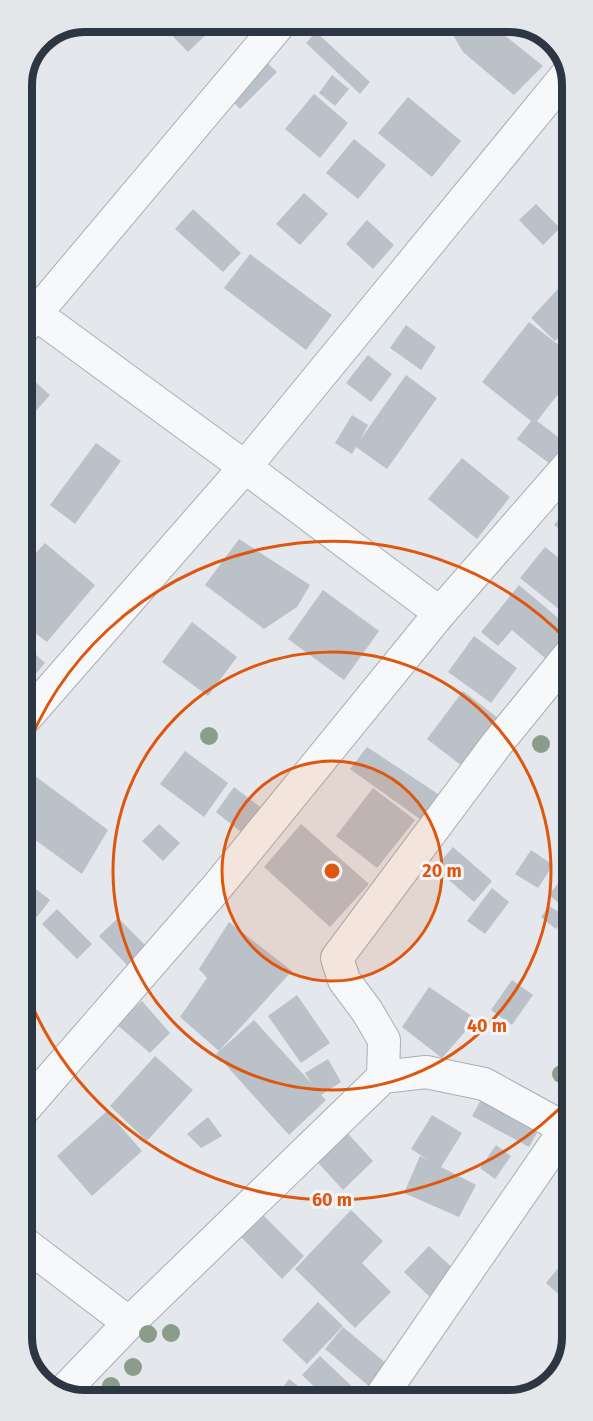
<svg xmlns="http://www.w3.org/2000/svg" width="593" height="1421" viewBox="0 0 593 1421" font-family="'Fira Sans',sans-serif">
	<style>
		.building { fill: #bbc1c8 }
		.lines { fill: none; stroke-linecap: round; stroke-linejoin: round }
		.minor-casing { stroke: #a9afb5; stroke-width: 34 }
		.minor { stroke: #f6f8f9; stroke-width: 32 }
		.tree { fill: #8c9c8a }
		.ring { fill: none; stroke: #df570f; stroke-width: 3 }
		.rim { fill: none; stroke: #2c3743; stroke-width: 8 }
		.centre { fill: #df570f; stroke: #f3f6f8; stroke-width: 3 }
		.ring-label { font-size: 18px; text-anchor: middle; font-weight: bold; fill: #df570f; stroke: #f3f6f8; stroke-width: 6; stroke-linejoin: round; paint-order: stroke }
	</style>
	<rect width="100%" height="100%" fill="#e4e7eb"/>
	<!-- building -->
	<g class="building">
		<path d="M158 21H220L188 52Z"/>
		<path d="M447 21H487L543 66 514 95 463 52 446 23Z"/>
		<path d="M316 32 370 82 360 94 306 43Z"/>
		<path d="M260 56 277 72 240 109 224 92Z"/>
		<path d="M332 75 349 89 335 106 319 93Z"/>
		<path d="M314 94 348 123 320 158 285 129Z"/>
		<path d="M408 97 461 141 432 177 378 133Z"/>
		<path d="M354 139 386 165 358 199 326 173Z"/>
		<path d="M304 193 328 214 300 245 276 224Z"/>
		<path d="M536 204 560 228 543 245 519 220Z"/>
		<path d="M193 209 241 253 223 272 175 229Z"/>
		<path d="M367 220 394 245 373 269 346 244Z"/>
		<path d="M250 254 332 315 306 350 224 288Z"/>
		<path d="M569 277V326L555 341 531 318Z"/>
		<path d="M529 322 569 353 570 379 537 421 570 446V471L566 476 517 439 531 421 482 382Z"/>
		<path d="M406 325 436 347 421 370 390 348Z"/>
		<path d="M368 355 392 374 371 402 346 383Z"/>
		<path d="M22 370 50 395 22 427Z"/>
		<path d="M406 375 437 398 387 469 356 447 352 454 335 443 352 415 368 425 360 440Z"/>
		<path d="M96 443 121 461 75 524 50 505Z"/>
		<path d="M462 458 510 497 477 539 428 499Z"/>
		<path d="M570 504V537L554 525Z"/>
		<path d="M239 539 310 585 297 607 264 629 205 585Z"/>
		<path d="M45 543 95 585 47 642 22 623V568Z"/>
		<path d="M545 547 570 567V618L520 578Z"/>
		<path d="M519 585 570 628V639L551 663 512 630 498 646 481 632Z"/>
		<path d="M323 590 379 631 344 680 288 639Z"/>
		<path d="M192 622 237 657 208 696 162 662Z"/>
		<path d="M474 636 517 668 491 703 448 672Z"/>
		<path d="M23 643 45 663 23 689Z"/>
		<path d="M463 691 498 718 462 766 427 739Z"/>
		<path d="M367 747 441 796 424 822 350 769Z"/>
		<path d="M185 751 228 783 204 817 160 784Z"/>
		<path d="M31 773 108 830 82 874 23 831V786Z"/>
		<path d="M234 787 264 810 241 832 216 812Z"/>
		<path d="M373 788 415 820 377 868 336 836Z"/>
		<path d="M159 824 180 843 163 861 142 841Z"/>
		<path d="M301 824 369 884 330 927 264 867Z"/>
		<path d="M453 847 492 881 474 902 435 868Z"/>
		<path d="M531 850 553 865 538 888 515 874Z"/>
		<path d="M571 867V913L549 895Z"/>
		<path d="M23 879 50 900 37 917 23 906Z"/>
		<path d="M492 888 509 902 485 934 467 921Z"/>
		<path d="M549 906 567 917 556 929 541 917Z"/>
		<path d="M57 909 92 944 77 959 42 924Z"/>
		<path d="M118 918 155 955 128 966 99 936Z"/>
		<path d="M229 922 292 971 219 1051 180 1017 207 978 199 969Z"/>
		<path d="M512 980 533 995 512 1025 491 1010Z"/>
		<path d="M429 987 476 1019 442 1058 402 1027Z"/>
		<path d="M297 995 330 1043 301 1063 268 1016Z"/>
		<path d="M142 1001 170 1033 150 1053 116 1024Z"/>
		<path d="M254 1020 312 1084 305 1073 328 1059 341 1082 321 1095 326 1100 289 1135 216 1054Z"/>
		<path d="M155 1056 193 1090 147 1141 110 1106Z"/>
		<path d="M482 1098 539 1129 529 1147 472 1116Z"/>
		<path d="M107 1111 142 1151 92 1196 57 1156Z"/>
		<path d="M432 1115 462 1133 441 1167 476 1185 459 1217 404 1193 420 1156 430 1161 411 1149Z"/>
		<path d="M208 1117 222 1136 201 1148 187 1134Z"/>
		<path d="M341 1126 373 1161 343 1190 310 1154Z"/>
		<path d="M496 1145 511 1156 495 1179 480 1168Z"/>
		<path d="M24 1163 32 1171 24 1179Z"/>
		<path d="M351 1210 383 1241 362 1263 391 1292 355 1328 295 1269Z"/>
		<path d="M263 1215 304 1256 282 1279 241 1237Z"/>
		<path d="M429 1246 458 1273 433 1300 404 1272Z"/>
		<path d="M572 1251V1306L546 1283Z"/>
		<path d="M318 1302 343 1326 307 1364 282 1340Z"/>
		<path d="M343 1327 388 1365 370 1387 325 1349Z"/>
		<path d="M320 1356 362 1396 360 1398H326L302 1375Z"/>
		<path d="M289 1379 314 1398H275Z"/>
	</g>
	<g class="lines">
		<defs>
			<g id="minor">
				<path d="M22 304 245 467 440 613"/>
				<path d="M22 330 282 21"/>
				<path d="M23 721 245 467 569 72"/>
				<path d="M383 1077 384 1040 367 1011 344 980 337 958 496 745 570 654"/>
				<path d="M24 1109 217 887 440 613 570 464"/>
				<path d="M24 1243 129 1323"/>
				<path d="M62 1393 129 1323 383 1077 426 1072 484 1084 566 1129"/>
				<path d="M380 1398 571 1121"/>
			</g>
		</defs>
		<!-- minor casing -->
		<use href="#minor" class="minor-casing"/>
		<!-- minor -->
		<use href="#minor" class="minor"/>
	</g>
	<!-- trees -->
	<g class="tree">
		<circle cx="209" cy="736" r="9"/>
		<circle cx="541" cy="744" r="9"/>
		<circle cx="561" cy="1074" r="9"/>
		<circle cx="171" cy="1333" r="9"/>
		<circle cx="148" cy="1334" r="9"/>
		<circle cx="133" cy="1367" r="9"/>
		<circle cx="111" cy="1386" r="9"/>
	</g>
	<!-- distance rings -->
	<circle cx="332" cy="871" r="110" fill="#df570f" fill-opacity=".12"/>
	<g class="ring">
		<circle cx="332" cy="871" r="110"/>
		<circle cx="332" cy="871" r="219"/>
		<path d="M571 1097A329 329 0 0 1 24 986M23 758A329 329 0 0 1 569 642"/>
	</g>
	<!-- crop -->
	<path d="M0 0H593V1421H0ZM85 32H509A53 53 0 0 1 562 85V1337A53 53 0 0 1 509 1390H85A53 53 0 0 1 32 1337V85A53 53 0 0 1 85 32Z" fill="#e3e7ea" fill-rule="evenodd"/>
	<path class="rim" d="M85 32H509A53 53 0 0 1 562 85V1337A53 53 0 0 1 509 1390H85A53 53 0 0 1 32 1337V85A53 53 0 0 1 85 32Z"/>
	<circle cx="332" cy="871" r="9" class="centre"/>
	<g class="ring-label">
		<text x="442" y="877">20 m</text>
		<text x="487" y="1032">40 m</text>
		<text x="332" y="1206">60 m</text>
	</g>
</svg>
